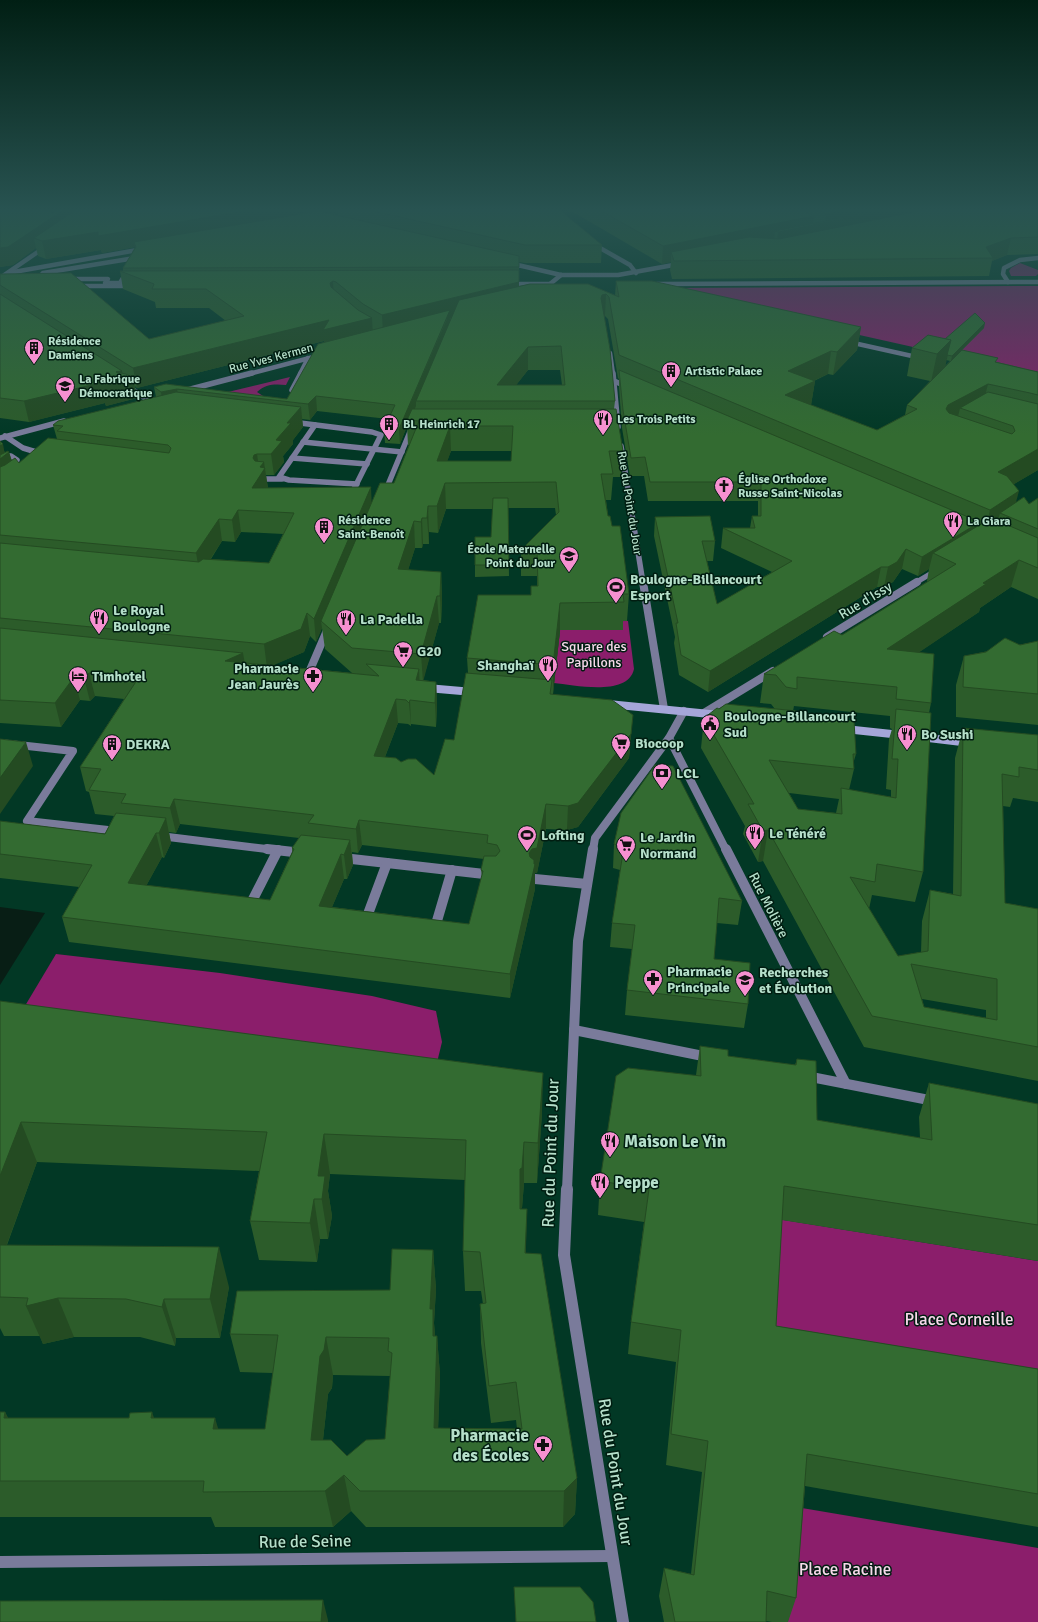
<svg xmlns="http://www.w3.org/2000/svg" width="1038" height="1622" viewBox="0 0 1038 1622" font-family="Signika,sans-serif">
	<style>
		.green { fill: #8b1e6b }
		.water { fill: #081e15 }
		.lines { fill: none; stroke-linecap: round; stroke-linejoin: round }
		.lane-far3 { stroke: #7a7b9b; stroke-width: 4.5 }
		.lane-far2 { stroke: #7a7b9b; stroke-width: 5.5 }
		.lane-far1 { stroke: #7a7b9b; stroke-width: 8 }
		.lane { stroke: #7a7b9b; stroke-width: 10 }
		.street-far4 { stroke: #7a7b9b; stroke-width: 4.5 }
		.street-far3 { stroke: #7a7b9b; stroke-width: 5.5 }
		.street-far2 { stroke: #7a7b9b; stroke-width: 8 }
		.street-far1 { stroke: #7a7b9b; stroke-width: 10 }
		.street { stroke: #7a7b9b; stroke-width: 12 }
		.secondary { stroke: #a5a6d9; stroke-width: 8 }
		.wall { fill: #2c5c2a; fill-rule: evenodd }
		.shaded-wall { fill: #244b22 }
		.building { fill: #336b31; stroke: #244b22; fill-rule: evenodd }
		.labels { text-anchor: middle; stroke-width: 3; stroke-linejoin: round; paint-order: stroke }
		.far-poi-label { font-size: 12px; font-weight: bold; fill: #b5dfca; stroke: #011d11; text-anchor: start }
		.far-street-label { font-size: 12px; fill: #b5dfca; stroke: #011d11 }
		.poi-label { font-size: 14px; font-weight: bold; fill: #b5dfca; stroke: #011d11; text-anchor: start }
		.street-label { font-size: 14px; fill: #b5dfca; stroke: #011d11 }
		.park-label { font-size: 14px; fill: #f7d9ea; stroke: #011d11 }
		.near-poi-label { font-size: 17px; font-weight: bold; fill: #b5dfca; stroke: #011d11; text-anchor: start }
		.near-street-label { font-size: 17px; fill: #b5dfca; stroke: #011d11 }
		.near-park-label { font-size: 17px; fill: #f7d9ea; stroke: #011d11 }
	</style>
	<rect width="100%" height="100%" fill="#023825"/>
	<!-- green -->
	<g class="green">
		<path d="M1020 263 1038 270V274L1036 276H1011L1009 271 1011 268Z"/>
		<path d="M1038 286V375L779 317 680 288Z"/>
		<path d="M290 377 286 385C274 384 266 384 257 392L263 396 203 398Z"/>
		<path d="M628 621 634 669C628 697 574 685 554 683L561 622Z"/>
		<path d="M56 954 220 973 372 996 436 1011 442 1042 432 1083 13 1026Z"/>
		<path d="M777 1219 1038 1261V1403L768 1358Z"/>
		<path d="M796 1507 1038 1548V1622H787Z"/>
	</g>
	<!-- water -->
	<path class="water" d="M0 907 45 913 0 985Z"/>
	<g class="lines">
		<!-- lane-far3 -->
		<path class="lane-far3" d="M593 244 630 265 636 273"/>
		<!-- lane-far2 -->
		<g class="lane-far2">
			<path d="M292 422 372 432 381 435 350 497"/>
			<path d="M315 425 279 477 289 480 357 484"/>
			<path d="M5 436 23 448 43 454"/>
			<path d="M303 442 402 452"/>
			<path d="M0 455 11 456 17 460 12 468 0 475"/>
			<path d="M292 458 367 464"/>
			<path d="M260 479H282"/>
		</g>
		<!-- lane-far1 -->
		<g class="lane-far1">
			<path d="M0 743 73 751 27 821 117 831"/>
			<path d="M160 836 275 850"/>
		</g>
		<!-- lane -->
		<g class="lane">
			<path d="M267 849 302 853"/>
			<path d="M343 858 493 875"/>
			<path d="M535 879 587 884"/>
			<path d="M249 907 278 850"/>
			<path d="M365 922 387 863"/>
			<path d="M434 931 452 870"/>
		</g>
		<!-- street-far4 -->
		<g class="street-far4">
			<path d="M135 258 120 283H105L108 279H38L43 273Z"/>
			<path d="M509 263 561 275H618L679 264"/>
			<path d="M8 273 143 249"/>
			<path d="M0 278 45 247"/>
			<path d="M1008 282 1003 274 1004 268 1020 260 1038 258"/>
			<path d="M509 284H550"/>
			<path d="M657 284 1038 282"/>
			<path d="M75 286H133"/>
			<path d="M548 293 550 284 561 275"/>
			<path d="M849 342 921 358"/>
			<path d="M610 353 613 374"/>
			<path d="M249 374 321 355"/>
			<path d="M300 374 308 358"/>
		</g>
		<!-- street-far3 -->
		<g class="street-far3">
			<path d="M613 373 618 427"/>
			<path d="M614 381 628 387"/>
			<path d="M127 386 148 400"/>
			<path d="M187 390 252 373"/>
			<path d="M292 390 301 373"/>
			<path d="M0 438 64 421"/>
			<path d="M621 446 643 583"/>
			<path d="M385 492 412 427"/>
			<path d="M915 583 937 570"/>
		</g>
		<!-- street-far2 -->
		<g class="street-far2">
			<path d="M643 582 664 709"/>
			<path d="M827 637 917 582"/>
			<path d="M307 677 328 628"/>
			<path d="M704 713 773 671"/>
			<path d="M669 738 726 850"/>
			<path d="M593 850 595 838 669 738 684 711"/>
		</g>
		<!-- street-far1 -->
		<g class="street-far1">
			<path d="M726 849 846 1084"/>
			<path d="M574 1030 708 1057"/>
			<path d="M806 1076 934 1101"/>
			<path d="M567 1190 578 941 593 849"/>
		</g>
		<!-- street -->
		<g class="street">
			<path d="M567 1189 564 1255 623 1622"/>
			<path d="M0 1562 611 1556"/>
		</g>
		<!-- secondary -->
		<g class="secondary">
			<path d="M427 688 473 692"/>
			<path d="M608 704 720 715"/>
			<path d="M845 729 901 735"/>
			<path d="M920 737 970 743"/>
		</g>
	</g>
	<!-- wall -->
	<g class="wall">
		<path d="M0 209 46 210V209H558L602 245 601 263H525L519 262V286L530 284 615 296 616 281 861 327 857 350 833 375 828 374 814 381H815L811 405 877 430 905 415 907 405 930 381 907 376 912 348 984 328 962 350 997 362 1038 372V470L1014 484 1016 503 1029 504 1038 498V599L1011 587 980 608 979 612 919 652 931 703 929 713 923 872 915 902 872 895 869 909 898 956 921 952 922 921 930 890 953 894 955 758 963 728 1038 735V802L1013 798 1010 807 1003 806 1005 903 1038 909V1081L864 1047 763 861 758 862 743 834 745 826 701 748 704 718 719 709H775L771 704 760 703 764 674 842 635 928 581H927L929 569 918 576 902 569 893 582 884 587H877L708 692 679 675 674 643 675 637 654 536 655 517 715 541 713 561H707L717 604 772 572 721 548 723 528H750L752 516H758V501H648L644 476H630L622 428 619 388V379L618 378 608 319 605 316 604 317 615 401 614 409 623 451 621 477H613L611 500H606L608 516 612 526 629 594 627 621H623V630H560L553 694H552L631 739 629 758 578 827 567 830 546 829 537 873H535V889L510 998 69 942 62 917 79 887 0 878V821L105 834 114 816 95 814 89 792 86 791 80 767 124 699 95 696 90 701 80 700 61 727 0 723V441L5 453 9 452 12 461 19 463 57 439 53 425 156 397 154 387 287 399 324 343V341L137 388 135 386 137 398 106 406 105 403 29 422 0 418V274L149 339 226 321 209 308H156L155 302 123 289 120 271H123V268L135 247 102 253 101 250 46 259 38 256 36 248 13 265 0 267ZM299 211 306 213 300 214ZM338 213V215L331 214ZM946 360 950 361 945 366ZM528 370H560L562 385H516ZM317 411 388 419 384 428 385 443 400 444 407 426 408 445H409L394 483 372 502 268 488 266 475H274L284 462 283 456 293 444V440L303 427 302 419 310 420ZM451 451H512L511 461H447ZM508 508H555L556 515 521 550V576H537V586L531 595 467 658 468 673 454 740 434 775 401 762 385 757 398 723 408 724 411 726V724L436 727 437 705 436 682 423 680 439 623H441L442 599 441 572 408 570 415 548H422L423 544H429V532L438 533 446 509H493L491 537 475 565V577L509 576ZM241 532 283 534 269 563 211 559 222 541 235 542ZM322 628 325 649 352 673 273 665 304 652 310 636 316 642ZM794 706 890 716V728L892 729 889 739 886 789 891 790V797L849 790 854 769 853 764 856 754 797 715 793 711ZM789 793 839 799 836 813 798 809ZM180 824 299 838 292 848V852L270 900 146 886 162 857 164 858 171 843 169 832 176 833ZM362 845 484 859 481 870 482 877 469 924 332 907 344 879H347L353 865 352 852 358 853ZM922 999 986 1010V1018L924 1007Z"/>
		<path d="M568 209H1038V254L1007 255 992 261 989 276 672 279 670 270 671 262 662 264Z"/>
		<path d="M1038 641V725L956 717V685L964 656Z"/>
		<path d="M621 813 742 901 738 925 717 923 714 959 748 1004 744 1028 625 1015 627 990 632 949 610 947 612 923 620 870 613 868 614 844Z"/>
		<path d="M0 1001 542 1113 537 1183H524L522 1208 520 1209 526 1253 577 1478 575 1514 563 1527H366L351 1511 333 1527H215L211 1517H0V1412H5L8 1418H154L219 1429H265L273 1373 240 1372 230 1334 390 1290 433 1250 436 1289 434 1323 435 1336H437L440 1375 438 1428 517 1429 516 1420 491 1423 481 1343 480 1304H483L481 1291H465L463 1251 465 1180 330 1174 328 1191 332 1216 328 1239H320L317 1262 259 1260 250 1221 259 1171 37 1162 7 1245 229 1287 220 1338H176L175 1346 140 1337H74L43 1344 40 1336H4L0 1328ZM333 1375 390 1376 385 1439 347 1456 323 1440 328 1394 332 1388Z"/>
		<path d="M700 1046 728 1056 795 1065 797 1059 817 1120 920 1138 919 1117 929 1083 1038 1104V1261L782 1220 776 1326 1038 1369V1527L805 1486 796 1598 788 1622H772L766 1621V1622H664L659 1596 664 1568 691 1574 702 1472 666 1465 676 1362 628 1354 631 1322 644 1222 598 1215 600 1181 696 1075Z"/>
	</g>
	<!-- shaded-wall -->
	<g class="shaded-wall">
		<path d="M65 209H93L98 232 256 209H299L300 219 134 242 135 247 102 253 101 250 46 259 42 241 34 238 36 248 13 265 0 267V248Z"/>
		<path d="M319 209H337L338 213 319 216Z"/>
		<path d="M849 209H972L776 249 778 232 775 231 774 241 671 252V262L662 264 663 246 814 216 813 225 825 222 826 214Z"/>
		<path d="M1011 238 1007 255 992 261 993 258 986 247Z"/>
		<path d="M333 281 334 299 330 283Z"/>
		<path d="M519 282V301L450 318 451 325 416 401V406L410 420H407V426L400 444 399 429 447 319 383 334 382 315Z"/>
		<path d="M606 294 605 316 601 317V298L602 295Z"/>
		<path d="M372 318 373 337 325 350 324 341 137 388 133 368 329 320Z"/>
		<path d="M985 323 984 328 951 361 952 356Z"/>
		<path d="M861 327 857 350 833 375 837 352Z"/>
		<path d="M951 340 945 368 931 382 937 354Z"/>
		<path d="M528 347V370L504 401 497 385Z"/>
		<path d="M831 351 828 374 785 394 788 371Z"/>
		<path d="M122 371 124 380 133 378 137 398 106 406 105 403 29 422 24 401Z"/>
		<path d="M815 381 811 405 785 395Z"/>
		<path d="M988 384 982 408H960L957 421 943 429 946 409 948 405Z"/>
		<path d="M177 389 180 404 163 408 161 392Z"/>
		<path d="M316 396 317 411 310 420 308 404Z"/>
		<path d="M301 407 303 427 293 440V444L283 456 284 462 274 475 271 454 276 440 287 423Z"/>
		<path d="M450 426 451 451 438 487 437 461Z"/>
		<path d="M3 444 5 455 9 452 15 473 0 483V446Z"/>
		<path d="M1038 449V470L992 497 998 472Z"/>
		<path d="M257 454 260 475 253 458 254 455Z"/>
		<path d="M264 462 268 489 252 488 260 467Z"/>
		<path d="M445 483 446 509 438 533 437 506Z"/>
		<path d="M371 487 372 509 321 621 322 628 316 642 314 619Z"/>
		<path d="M1019 491 1012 517 1000 513 996 528 984 536 990 510Z"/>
		<path d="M428 506 429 532V544L427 518Z"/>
		<path d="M238 510 241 532 235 542 232 520Z"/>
		<path d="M422 518 423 544 422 548 421 522Z"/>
		<path d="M219 519 222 541 200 575 196 553Z"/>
		<path d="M414 521 415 548 400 596 398 569Z"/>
		<path d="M980 522 975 541 933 553 929 569 918 576 922 557Z"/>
		<path d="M906 549 902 569 893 582 884 587 888 567Z"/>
		<path d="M1019 560 1011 587 980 608 979 612 881 678 887 649 983 583Z"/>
		<path d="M881 567 877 587 708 692 710 671Z"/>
		<path d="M441 572 442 599 441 623 440 596Z"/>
		<path d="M437 596 439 623 423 682 421 654Z"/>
		<path d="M560 603V630L553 694V665Z"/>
		<path d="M307 613 310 636 304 652 267 668 264 644Z"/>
		<path d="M243 653 247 676 225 661Z"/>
		<path d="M419 669 420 692 416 680Z"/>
		<path d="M89 673 95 696 90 701 84 678Z"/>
		<path d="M74 677 80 700 61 727 55 703Z"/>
		<path d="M436 682 437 705 436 727 435 703Z"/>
		<path d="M396 699 398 723 376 780 374 756Z"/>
		<path d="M410 700 411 724V726L409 703Z"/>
		<path d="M633 715 629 758 578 827 567 830 568 806Z"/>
		<path d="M26 742 33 766 0 814V778Z"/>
		<path d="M174 799 180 824 176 833 170 808Z"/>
		<path d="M546 804V829L537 873H535V889L510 998V974L529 853Z"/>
		<path d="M166 818 171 843 164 858 159 833Z"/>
		<path d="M359 820 362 845 358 853 356 829Z"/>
		<path d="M768 830 763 861 758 862 763 831Z"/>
		<path d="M156 833 162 857 134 908 128 883Z"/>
		<path d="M350 840 353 865 347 879 344 855Z"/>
		<path d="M341 854 344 879 322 931 319 906Z"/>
		<path d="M543 1073 542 1113 537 1183 538 1143Z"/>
		<path d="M21 1122 37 1162 0 1263V1176Z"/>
		<path d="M324 1134 330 1174 328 1191 332 1216 328 1239 318 1176Z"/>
		<path d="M524 1142V1183L522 1208 520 1209V1169Z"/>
		<path d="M314 1199 320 1239 317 1262 310 1223Z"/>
		<path d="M527 1209 526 1248 525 1292V1253Z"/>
		<path d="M219 1247 229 1287 220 1338 210 1299Z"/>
		<path d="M433 1250 436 1289 434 1323 436 1347V1375L430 1309Z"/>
		<path d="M58 1298 74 1337 43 1344 26 1306Z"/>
		<path d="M164 1299 176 1338 175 1346 162 1307Z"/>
		<path d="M437 1336 440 1375 437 1465 434 1428Z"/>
		<path d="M326 1337 333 1375 332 1388 328 1394 319 1476 311 1440 320 1356Z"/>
		<path d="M5 1412 24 1449 4 1418Z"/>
		<path d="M152 1412 165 1449 151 1418Z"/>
		<path d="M215 1418 226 1455 213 1429Z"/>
		<path d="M344 1475 351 1511 333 1527 325 1491Z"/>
		<path d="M577 1478 575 1514 563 1527 564 1491Z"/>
		<path d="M323 1600 328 1620V1622H321Z"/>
	</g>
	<!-- building -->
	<g class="building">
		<path d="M0 209H42L54 213 52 209H65L8 247 0 248Z"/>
		<path d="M77 209H256L98 236V232L42 241 34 238Z"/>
		<path d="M364 209H558L562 212 602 245H525Z"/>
		<path d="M598 209H800L814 216 663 246Z"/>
		<path d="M817 209H849L826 214Z"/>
		<path d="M887 209H891L778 232 775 231Z"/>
		<path d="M929 209H1038V237L1011 238 986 247 993 258 674 261 671 252 749 237 779 239Z"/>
		<path d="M318 211 519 256V267L123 268 136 247 134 242Z"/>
		<path d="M519 270V282L382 315 363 304 336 282 333 281 330 283 331 287 358 310 372 318 323 330 329 320 133 368 0 285V274L71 273 149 339 244 316 206 289H152L154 284 120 271Z"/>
		<path d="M616 281H652L861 327 837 352 831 351 788 371 815 381 785 395 877 430 917 409 907 405 962 350 998 358 995 362 1038 372V395L1030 393 988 384 948 405 946 409 949 413 1012 434 1015 431 1013 426 960 408 988 392 1038 404V449L998 472 1007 476 1019 491 990 510 619 355 609 297 606 294 602 295 601 298 610 349 615 401H416L459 300 530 284H588L619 297ZM561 346 565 385H497L528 347Z"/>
		<path d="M0 294 122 371 116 372 126 374 133 378 102 386 108 381 24 401 0 398Z"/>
		<path d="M450 310 399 429 384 428 395 405 316 396 308 404 177 389 161 392 154 387 166 384 287 399 318 344Z"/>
		<path d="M975 313 985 323 952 356 947 355 951 340 945 339Z"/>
		<path d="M928 335 951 340 937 354 912 348Z"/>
		<path d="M619 370 980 522 922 557 906 549 897 562 888 567H881L710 671 681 655 676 623H678L655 517 710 516 715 541H702L717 604 792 561 723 528H755L752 516H761V482H650L645 457 631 458 623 410Z"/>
		<path d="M176 392 301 407 287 423H291L276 440 282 441 271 454H257L254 455 253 458 255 461 264 462 260 467 265 468 252 488 371 487 314 619 307 613 301 629 264 644 0 618V543L199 562 203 559 269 563 294 513 238 510 232 520 219 519 196 553 0 535V467L5 465 15 458 19 463 48 438 169 453 171 448 168 445 57 431 63 426 53 425 58 421Z"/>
		<path d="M412 409H616L623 451H609L613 474H601L608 516H610L612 526H620L629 594H623L624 602 560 603 553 665 467 658 478 595H531V586H538L537 549 521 550 559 512 556 482 445 483 437 506H428L427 518H422L421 522 414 521 398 569 441 572 440 596H437L421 654 352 648 321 621 380 483H394L419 421 407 420ZM450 426H513L511 461H437Z"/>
		<path d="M0 441 3 444 0 446Z"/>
		<path d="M8 451 9 452 0 459V455Z"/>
		<path d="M1024 497 1029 504 1038 498V529L1000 513Z"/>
		<path d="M493 498H508L509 565H475V537H491Z"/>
		<path d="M991 518 1038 538V568L1019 560 983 583 986 584 887 649 934 654 931 703 896 699 897 687 797 677V689L786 687 776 675 764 674 834 631 842 635 956 564 933 553Z"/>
		<path d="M0 628 243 653 225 661 379 676 366 664 419 669 416 680 436 682 435 703 410 700 409 703 406 700 396 699 374 756 396 758 401 762 408 759H416L434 775 445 739 454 740 466 673 552 680 550 694 612 700 633 715 631 734 578 803 568 806 546 804 537 848 532 849 529 853 530 857 534 860V864H535L510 974 62 917 92 865 0 854V821L105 834 116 813 166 818 159 833H156L128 883 270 900 294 849 292 848 301 835 350 840 344 855 341 854 319 906 469 924 483 871 481 870 484 856H496L500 851 497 845 487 843 488 835 359 820 356 829 308 823 314 815 174 799 170 808 121 803 126 794 89 790 101 769 80 767 139 677 89 673 84 678 74 677 55 703 0 700Z"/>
		<path d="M1005 638 1020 645 1038 641V694L963 687 964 656 986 652Z"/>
		<path d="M726 704 797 711V715L854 721 856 754H853L854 769 769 760 798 809 842 814 841 788 896 798 898 759H892L896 709 931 713 923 872 877 864 875 882 850 877 898 956 928 951 930 890 961 896 963 728 1038 735V770L1019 767V777L1002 774 1005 903 1038 909V1047L872 1016 768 830 763 831 748 804H754L704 718 717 708 719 709ZM911 964 997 979V1020L924 1007Z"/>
		<path d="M0 739 26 742 0 778Z"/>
		<path d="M655 765 673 766 742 901 719 898 714 959 750 963 748 1004 627 990 635 925 612 923 624 846 614 844 621 813Z"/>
		<path d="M0 1001 543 1073 538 1143 524 1142 522 1168 520 1169V1209H527L525 1253 541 1254 577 1478 564 1491H360L344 1475 325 1491 203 1492 204 1481H0V1412H5L4 1418H129L130 1413 152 1412 151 1418H215L213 1429H265L278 1335 230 1334 237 1291 390 1290 392 1249 433 1250 430 1309H433V1336H437L434 1428 522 1429 516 1382 489 1386 480 1304 486 1303 480 1252 463 1251 466 1140 324 1134 318 1176H325L322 1199H314L310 1223 250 1221 267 1132 21 1122 0 1176ZM326 1337 389 1338 388 1351 392 1353 385 1439 366 1440 347 1456 331 1440H311L320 1356 324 1350Z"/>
		<path d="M700 1046 728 1050V1056L796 1065 797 1059 816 1061 817 1120 932 1140 929 1083 1038 1104V1225L784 1186 776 1326 1038 1369V1494L807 1454 796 1598 767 1591 766 1622H675L664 1568 694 1575 708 1441 671 1434 681 1330 631 1322 649 1189 600 1181 616 1076 628 1068 701 1076Z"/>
		<path d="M0 1245 219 1247 210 1299H164L162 1307 126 1299 58 1298 26 1306 28 1298 0 1297Z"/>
		<path d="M514 1587H580L593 1602 596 1622H516Z"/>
		<path d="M323 1600 321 1622H0V1601Z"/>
	</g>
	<!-- sky -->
	<linearGradient id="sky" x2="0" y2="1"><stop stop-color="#011f14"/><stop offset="0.48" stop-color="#285351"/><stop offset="1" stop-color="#285351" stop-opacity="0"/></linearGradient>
	<rect width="1038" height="436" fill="url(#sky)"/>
	<!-- icons -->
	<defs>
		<symbol id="building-pin" viewBox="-11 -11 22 30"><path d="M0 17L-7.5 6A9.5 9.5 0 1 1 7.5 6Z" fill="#f690d0" stroke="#011d11"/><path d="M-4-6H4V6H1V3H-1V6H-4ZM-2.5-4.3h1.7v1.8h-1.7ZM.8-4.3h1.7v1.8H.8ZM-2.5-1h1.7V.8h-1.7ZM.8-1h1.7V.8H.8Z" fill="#111"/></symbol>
		<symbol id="school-pin" viewBox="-11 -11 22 30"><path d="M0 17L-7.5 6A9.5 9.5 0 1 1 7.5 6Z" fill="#f690d0" stroke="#011d11"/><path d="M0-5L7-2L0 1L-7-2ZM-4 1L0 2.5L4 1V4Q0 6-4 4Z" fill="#111"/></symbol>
		<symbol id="restaurant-pin" viewBox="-11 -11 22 30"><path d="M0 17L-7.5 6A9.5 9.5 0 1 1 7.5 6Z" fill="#f690d0" stroke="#011d11"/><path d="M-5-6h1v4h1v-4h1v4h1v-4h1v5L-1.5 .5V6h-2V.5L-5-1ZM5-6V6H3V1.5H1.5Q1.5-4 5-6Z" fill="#111"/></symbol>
		<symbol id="church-pin" viewBox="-11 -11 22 30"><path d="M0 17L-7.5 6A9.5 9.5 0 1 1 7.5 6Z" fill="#f690d0" stroke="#011d11"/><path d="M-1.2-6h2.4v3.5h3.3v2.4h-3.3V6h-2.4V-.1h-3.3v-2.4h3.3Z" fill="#111"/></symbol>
		<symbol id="stadium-pin" viewBox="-11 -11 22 30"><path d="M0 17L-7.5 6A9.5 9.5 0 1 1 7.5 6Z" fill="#f690d0" stroke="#011d11"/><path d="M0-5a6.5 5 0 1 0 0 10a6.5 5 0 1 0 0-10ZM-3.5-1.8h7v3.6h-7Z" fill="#111"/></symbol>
		<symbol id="supermarket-pin" viewBox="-11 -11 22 30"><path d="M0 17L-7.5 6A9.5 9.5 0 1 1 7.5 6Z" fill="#f690d0" stroke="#011d11"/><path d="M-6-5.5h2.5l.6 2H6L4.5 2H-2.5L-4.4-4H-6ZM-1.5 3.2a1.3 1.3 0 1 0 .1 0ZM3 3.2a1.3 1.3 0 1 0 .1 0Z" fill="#111"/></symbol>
		<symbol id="hotel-pin" viewBox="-11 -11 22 30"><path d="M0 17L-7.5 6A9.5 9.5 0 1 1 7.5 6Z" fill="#f690d0" stroke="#011d11"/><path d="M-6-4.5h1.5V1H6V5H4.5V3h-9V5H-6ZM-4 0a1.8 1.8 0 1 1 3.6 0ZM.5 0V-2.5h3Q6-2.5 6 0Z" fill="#111"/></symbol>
		<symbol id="pharmacy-pin" viewBox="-11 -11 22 30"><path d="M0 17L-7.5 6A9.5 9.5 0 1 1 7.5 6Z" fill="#f690d0" stroke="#011d11"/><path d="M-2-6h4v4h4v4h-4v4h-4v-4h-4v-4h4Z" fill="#111"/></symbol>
		<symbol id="civic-pin" viewBox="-11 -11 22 30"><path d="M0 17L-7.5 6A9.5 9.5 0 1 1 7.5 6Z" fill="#f690d0" stroke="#011d11"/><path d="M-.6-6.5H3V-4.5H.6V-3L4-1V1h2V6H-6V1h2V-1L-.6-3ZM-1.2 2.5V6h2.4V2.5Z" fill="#111"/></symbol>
		<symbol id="bank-pin" viewBox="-11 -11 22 30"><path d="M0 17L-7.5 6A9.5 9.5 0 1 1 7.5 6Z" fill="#f690d0" stroke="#011d11"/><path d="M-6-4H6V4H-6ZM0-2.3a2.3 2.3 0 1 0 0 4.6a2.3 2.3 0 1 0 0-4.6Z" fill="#111"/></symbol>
	</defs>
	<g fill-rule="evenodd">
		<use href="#building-pin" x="23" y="337" width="22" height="30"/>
		<use href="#building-pin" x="660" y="360" width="22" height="30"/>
		<use href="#school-pin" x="54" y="375" width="22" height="30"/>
		<use href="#restaurant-pin" x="592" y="408" width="22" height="30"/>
		<use href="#building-pin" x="378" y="413" width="22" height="30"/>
		<use href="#church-pin" x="713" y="475" width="22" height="30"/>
		<use href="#restaurant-pin" x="942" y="510" width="22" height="30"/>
		<use href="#building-pin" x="313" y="516" width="22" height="30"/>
		<use href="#school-pin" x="558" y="545" width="22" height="30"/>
		<use href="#stadium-pin" x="605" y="576" width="22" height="30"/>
		<use href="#restaurant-pin" x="88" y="607" width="22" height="30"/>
		<use href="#restaurant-pin" x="335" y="608" width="22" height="30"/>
		<use href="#supermarket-pin" x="392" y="640" width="22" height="30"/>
		<use href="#restaurant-pin" x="537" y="654" width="22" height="30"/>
		<use href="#hotel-pin" x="67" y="665" width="22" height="30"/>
		<use href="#pharmacy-pin" x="302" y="665" width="22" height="30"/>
		<use href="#civic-pin" x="699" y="713" width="22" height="30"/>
		<use href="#restaurant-pin" x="896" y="723" width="22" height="30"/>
		<use href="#supermarket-pin" x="610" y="732" width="22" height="30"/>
		<use href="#building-pin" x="101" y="733" width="22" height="30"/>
		<use href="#bank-pin" x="651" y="762" width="22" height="30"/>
		<use href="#restaurant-pin" x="744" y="822" width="22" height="30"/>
		<use href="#stadium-pin" x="516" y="824" width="22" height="30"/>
		<use href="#supermarket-pin" x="615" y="834" width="22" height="30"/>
		<use href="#pharmacy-pin" x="642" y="968" width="22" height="30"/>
		<use href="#school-pin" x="734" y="969" width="22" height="30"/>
		<use href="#restaurant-pin" x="599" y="1130" width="22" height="30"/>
		<use href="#restaurant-pin" x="589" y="1171" width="22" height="30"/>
		<use href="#pharmacy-pin" x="532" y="1434" width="22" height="30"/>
	</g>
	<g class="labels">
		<!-- far-poi labels -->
		<g class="far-poi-label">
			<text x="48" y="345">Résidence<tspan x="48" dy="14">Damiens</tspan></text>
			<text x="685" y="375">Artistic Palace</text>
			<text x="79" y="383">La Fabrique<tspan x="79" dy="14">Démocratique</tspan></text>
			<text x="617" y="423">Les Trois Petits</text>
			<text x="403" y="428">BL Heinrich 17</text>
			<text x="738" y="483">Église Orthodoxe<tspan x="738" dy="14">Russe Saint-Nicolas</tspan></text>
			<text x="338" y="524">Résidence<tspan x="338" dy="14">Saint-Benoît</tspan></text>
			<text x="967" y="525">La Giara</text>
			<text x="555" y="553" text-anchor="end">École Maternelle<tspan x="555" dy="14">Point du Jour</tspan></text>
		</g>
		<!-- far-street labels -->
		<g class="far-street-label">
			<text transform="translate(271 358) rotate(-15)" y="4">Rue Yves Kermen</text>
			<text transform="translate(630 503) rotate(81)" y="4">Rue du Point du Jour</text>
		</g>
		<!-- poi labels -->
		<g class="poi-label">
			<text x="630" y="584">Boulogne-Billancourt<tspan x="630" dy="16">Esport</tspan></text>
			<text x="113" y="615">Le Royal<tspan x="113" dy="16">Boulogne</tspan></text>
			<text x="360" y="624">La Padella</text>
			<text x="417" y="656">G20</text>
			<text x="534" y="670" text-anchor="end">Shanghaï</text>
			<text x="299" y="673" text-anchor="end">Pharmacie<tspan x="299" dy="16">Jean Jaurès</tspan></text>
			<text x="92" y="681">Timhotel</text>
			<text x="724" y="721">Boulogne-Billancourt<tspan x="724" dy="16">Sud</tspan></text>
			<text x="921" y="739">Bo Sushi</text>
			<text x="635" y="748">Biocoop</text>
			<text x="126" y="749">DEKRA</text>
			<text x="676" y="778">LCL</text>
			<text x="769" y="838">Le Ténéré</text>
			<text x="541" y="840">Lofting</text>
			<text x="640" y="842">Le Jardin<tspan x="640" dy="16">Normand</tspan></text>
			<text x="667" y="976">Pharmacie<tspan x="667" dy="16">Principale</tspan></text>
			<text x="759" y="977">Recherches<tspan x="759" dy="16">et Évolution</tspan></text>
		</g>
		<!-- street labels -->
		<g class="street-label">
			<text transform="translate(865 600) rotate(-31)" y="5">Rue d'Issy</text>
			<text transform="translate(769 905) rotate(63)" y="5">Rue Molière</text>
		</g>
		<!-- park labels -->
		<g class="park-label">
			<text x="594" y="651">Square des<tspan x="594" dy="16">Papillons</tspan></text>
		</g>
		<!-- near-poi labels -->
		<g class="near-poi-label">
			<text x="624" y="1147">Maison Le Yin</text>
			<text x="614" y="1188">Peppe</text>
			<text x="529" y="1441" text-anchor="end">Pharmacie<tspan x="529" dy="20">des Écoles</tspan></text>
		</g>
		<!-- near-street labels -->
		<g class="near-street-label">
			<text transform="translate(550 1153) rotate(-88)" y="6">Rue du Point du Jour</text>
			<text transform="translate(616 1472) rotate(81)" y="6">Rue du Point du Jour</text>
			<text transform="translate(305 1541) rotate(-1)" y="6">Rue de Seine</text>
		</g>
		<!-- near-park labels -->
		<g class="near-park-label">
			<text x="959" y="1325">Place Corneille</text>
			<text x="845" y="1575">Place Racine</text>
		</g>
	</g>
</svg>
